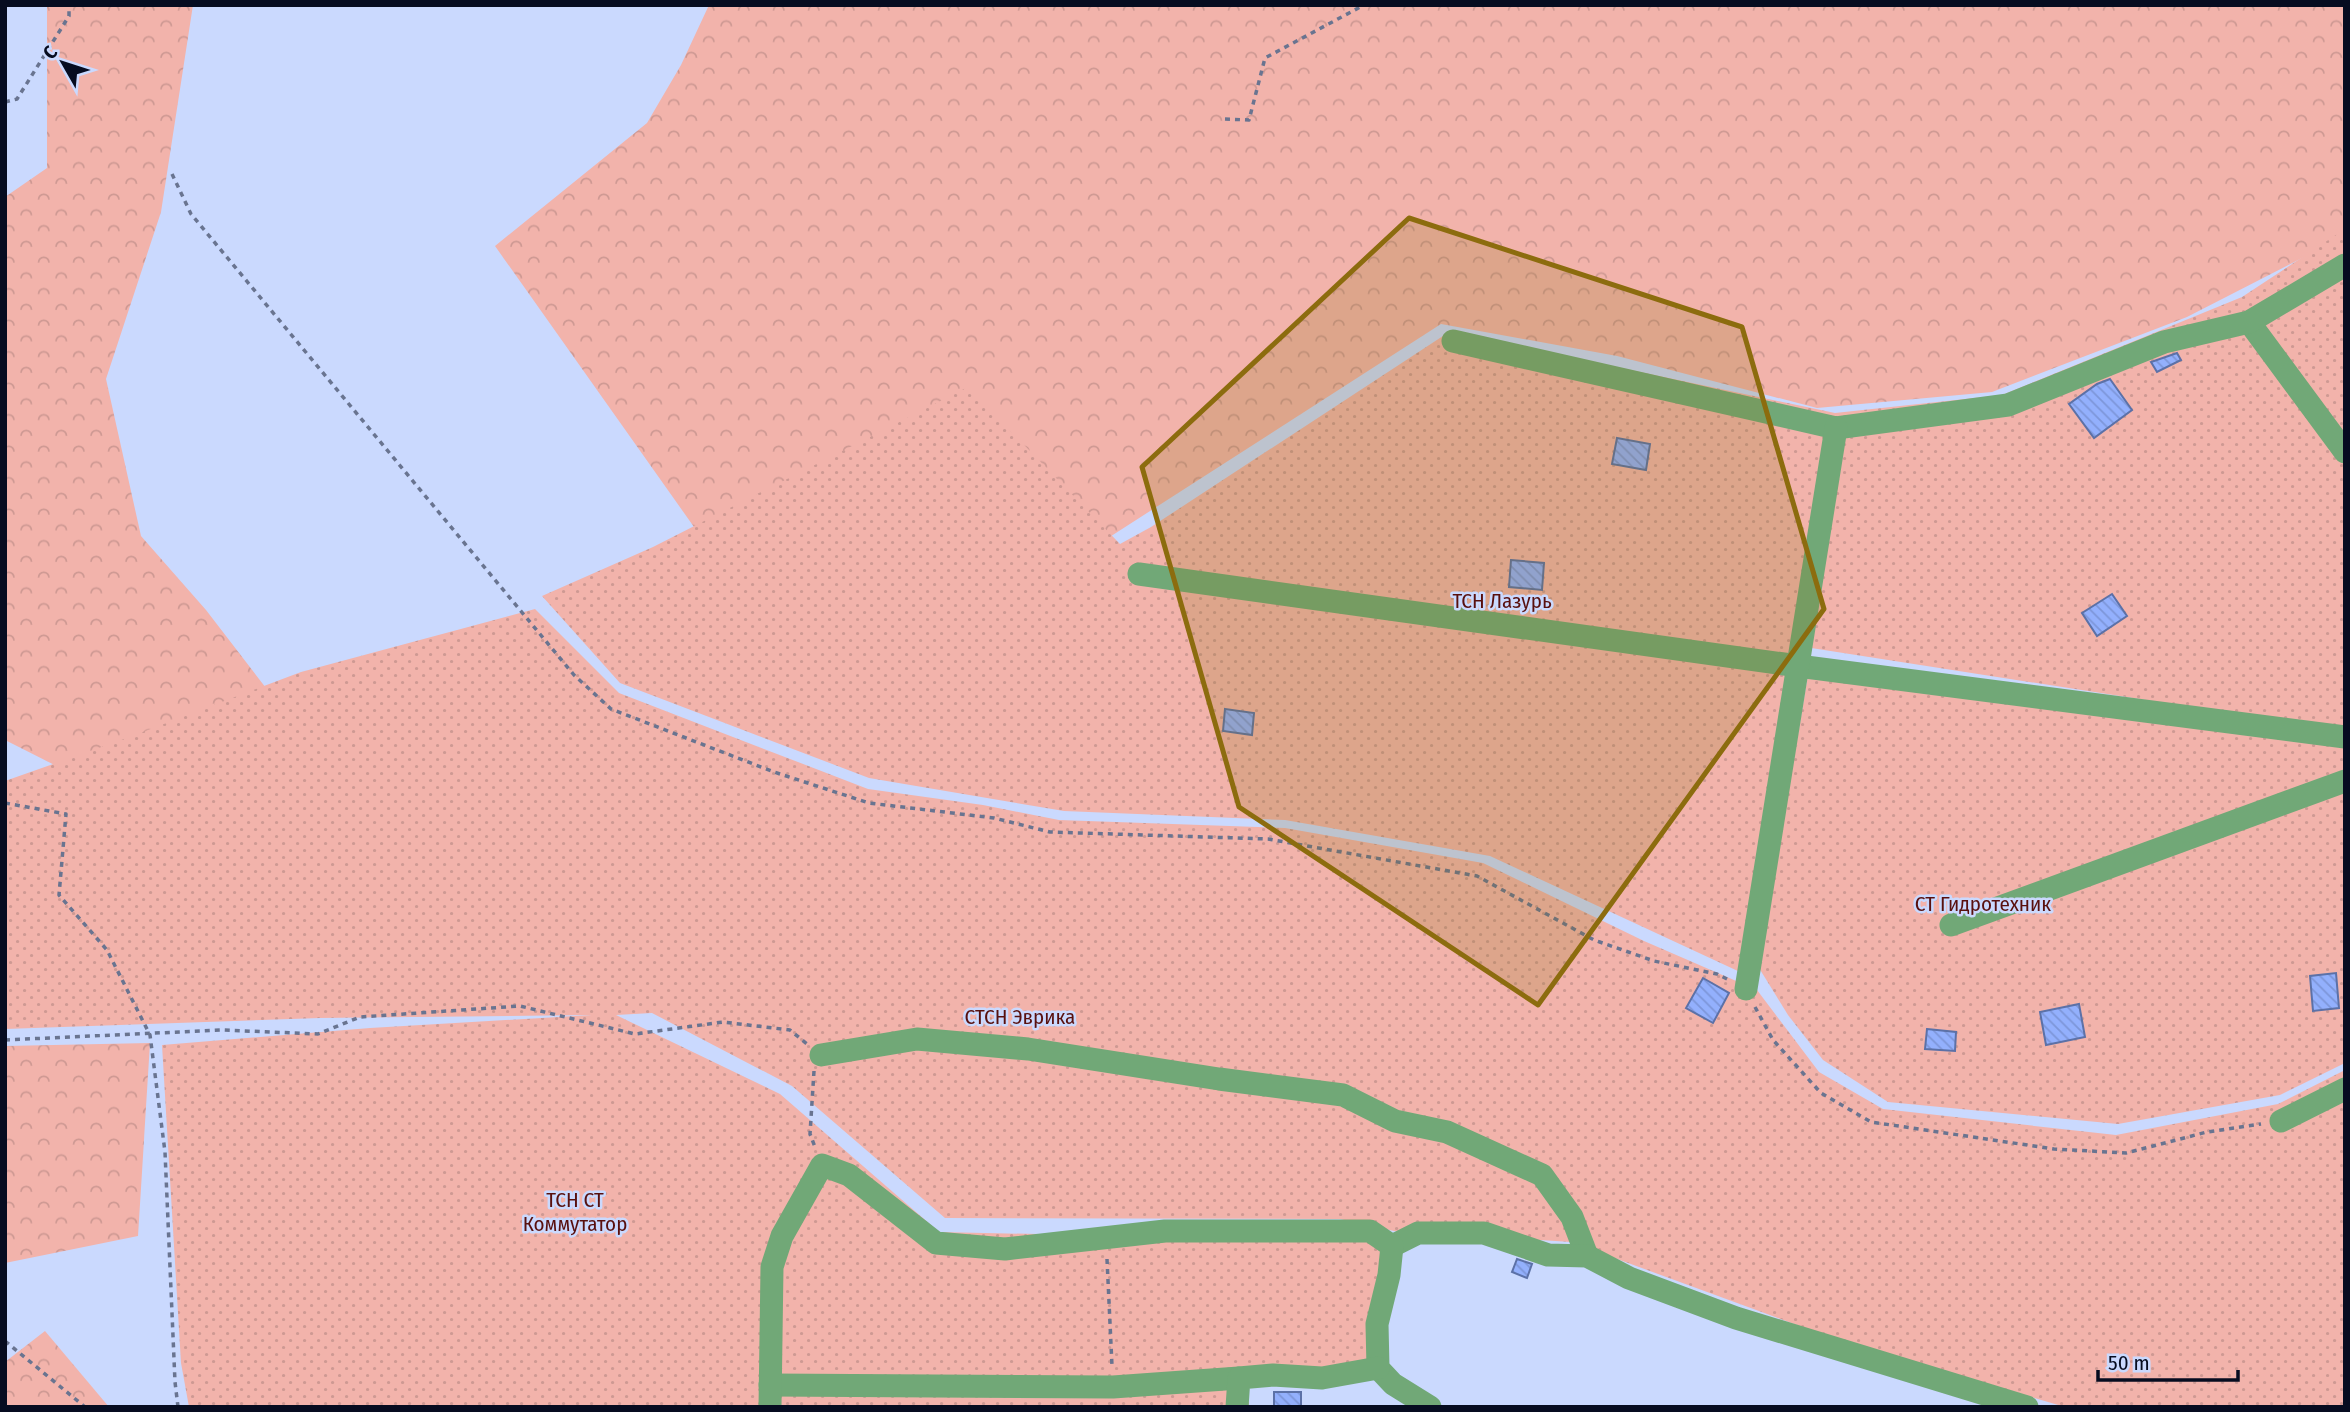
<svg xmlns="http://www.w3.org/2000/svg" width="2350" height="1412" viewBox="0 0 2350 1412" font-family="'Fira Sans Condensed',sans-serif">
	<style>
		.forest { fill: url(#forest-crowns) }
		.park { fill: url(#park-dots) }
		.building { fill: url(#building-back-hatch); stroke: #5c71a7; stroke-width: 2 }
		.lines { fill: none; stroke-linecap: round; stroke-linejoin: round }
		.path { stroke: #697490; stroke-width: 3.5; stroke-dasharray: 5 5; stroke-linecap: butt }
		.minor { stroke: #71a877; stroke-width: 23 }
		.marked { fill: #8c6c0e; fill-opacity: 0.2; stroke: #8c6c0e; stroke-width: 5; stroke-linejoin: round }
		.labels { text-anchor: middle; stroke-width: 5; stroke-linejoin: round; paint-order: stroke }
		.park-label { font-size: 21px; fill: #58100e; stroke: #cad9fe }
	</style>
	<defs>
		<pattern id="forest-crowns" width="20" height="18" patternUnits="userSpaceOnUse" patternTransform="scale(1.75)"><rect width="20" height="18" fill="#f2b3ab"/><path d="M2 6a3 3 0 1 1 6 0M12 15a3 3 0 1 1 6 0" fill="none" stroke="#ce9993"/></pattern>
		<pattern id="park-dots" width="8" height="8" patternUnits="userSpaceOnUse" patternTransform="scale(1.75)"><rect width="8" height="8" fill="#f2b3ab"/><path d="M2 2h.1M6 6h.1" fill="none" stroke="#ce9993" stroke-width="1.8" stroke-linecap="round"/></pattern>
		<pattern id="building-back-hatch" width="6" height="6" patternUnits="userSpaceOnUse" patternTransform="scale(1.75)"><rect width="6" height="6" fill="#93b0fd"/><path d="M-1 5l2 2M0 0l6 6M5-1l2 2" fill="none" stroke="#7d96d9"/></pattern>
	</defs>
	<rect width="100%" height="100%" fill="#cad9fe"/>
	<!-- forest -->
	<g class="forest">
		<path d="M47 5H193L161 212 106 379 141 536 206 610 276 701 110 793 5 740V197L47 168Z"/>
		<path d="M709 5H2345V236L2187 317 1992 392 1817 408 1617 356 1441 324 1105 540 745 599 495 246 647 123 681 65Z"/>
		<path d="M150 1043 138 1236 5 1263V1046Z"/>
		<path d="M45 1331 109 1407H5V1362Z"/>
	</g>
	<!-- park -->
	<g class="park">
		<path d="M2345 229V731L1792 645 1740 972 1490 856 1285 820 1064 811 869 778 620 683 542 596 653 547 968 387 1120 544 1151 527 1446 334 1545 352 1835 413 2002 395 2242 297Z"/>
		<path d="M535 609 619 693 868 789 983 805 1059 820 1285 828 1483 863 1644 941 1757 990 1819 1072 1883 1109 2116 1135 2278 1104 2345 1070V1407H2065L1824 1335 1571 1242 1394 1231 1340 1219 945 1218 792 1086 652 1013 616 1015 780 1094 939 1232 1369 1241 1382 1251 1368 1380 1248 1387 1249 1407H189L181 1363 162 1045 370 1028 592 1015 320 1018 5 1029V781L127 738 301 672Z"/>
		<path d="M1811 657 2345 746V1063L2280 1095 2118 1124 1888 1102 1823 1060 1788 1015 1759 968Z"/>
	</g>
	<!-- building -->
	<g class="building">
		<path d="M2177 353 2181 360 2157 372 2151 362Z"/>
		<path d="M2110 379 2132 410 2094 438 2069 404 2097 384Z"/>
		<path d="M1617 438 1650 444 1646 470 1612 464Z"/>
		<path d="M1511 560 1544 563 1542 590 1509 587Z"/>
		<path d="M2112 594 2127 616 2097 636 2082 613Z"/>
		<path d="M1225 709 1254 713 1252 735 1223 731Z"/>
		<path d="M2336 973 2339 1008 2313 1011 2310 976Z"/>
		<path d="M1703 978 1729 993 1713 1023 1686 1008Z"/>
		<path d="M2079 1004 2085 1037 2046 1045 2040 1012Z"/>
		<path d="M1927 1029 1956 1032 1955 1051 1925 1049Z"/>
		<path d="M1517 1259 1532 1264 1527 1278 1512 1272Z"/>
		<rect x="1274" y="1392" width="27" height="15"/>
	</g>
	<g class="lines">
		<!-- path -->
		<g class="path">
			<path d="M5 102 17 99 69 16V5"/>
			<path d="M1225 119 1249 120 1265 58 1364 5"/>
			<path d="M172 174 191 214 574 675 611 709 774 772 869 803 994 818 1050 832 1268 839 1477 876 1594 940 1654 961 1717 974 1729 980"/>
			<path d="M5 803 66 814 59 895 107 950 150 1035 165 1152 175 1382 178 1407"/>
			<path d="M1755 1007 1773 1040 1821 1093 1871 1122 2054 1149 2126 1153 2207 1132 2261 1124"/>
			<path d="M5 1040 222 1030 318 1034 360 1017 520 1006 635 1034 723 1022 790 1030 807 1044"/>
			<path d="M814 1071 810 1134 815 1147"/>
			<path d="M1107 1259 1112 1366"/>
			<path d="M5 1341 85 1407"/>
		</g>
		<!-- minor -->
		<g class="minor">
			<path d="M2249 322 2345 452"/>
			<path d="M1453 341 1836 428 2008 405 2164 342 2249 322 2345 265"/>
			<path d="M1139 574 1798 666 2345 737"/>
			<path d="M1951 925 2345 781"/>
			<path d="M1746 989 1836 428"/>
			<path d="M821 1055 917 1039 1028 1049 1219 1079 1343 1095 1395 1121 1447 1132 1542 1175 1572 1217 1587 1256"/>
			<path d="M2281 1121 2345 1089"/>
			<path d="M1392 1246 1418 1233H1484L1548 1255 1587 1256 1629 1278 1736 1318 2027 1407"/>
			<path d="M770 1385 1113 1387 1239 1378"/>
			<path d="M770 1407 772 1267 782 1236 822 1165 849 1175 936 1243 1005 1249 1165 1231H1370L1392 1246 1389 1275 1377 1324 1378 1368 1393 1384 1430 1407"/>
			<path d="M1237 1407 1239 1378 1273 1375 1322 1378 1378 1368"/>
		</g>
	</g>
	<!-- marked area -->
	<path class="marked" d="M1409 218 1742 327 1824 609 1538 1005 1239 807 1142 467Z"/>
	<g class="labels">
		<!-- park labels -->
		<g class="park-label">
			<text x="1502" y="608">ТСН Лазурь</text>
			<text x="1983" y="911">СТ Гидротехник</text>
			<text x="1020" y="1024">СТСН Эврика</text>
			<text x="575" y="1207">ТСН СТ<tspan x="575" dy="24">Коммутатор</tspan></text>
		</g>
	</g>
	<!-- border -->
	<rect width="2350" height="1412" fill="none" stroke="#060c20" stroke-width="14"/>
	<!-- north arrow -->
	<g transform="translate(63 63) rotate(309)" stroke="#cad9fe" stroke-width="5" paint-order="stroke">
	<path d="M0-5L12 26L0 18L-12 26Z" fill="#060c20"/>
	<text y="-10" font-size="19" font-weight="bold" text-anchor="middle" fill="#060c20">С</text>
	</g>
	<!-- scale -->
	<path d="M2098 1370v10h140v-10" fill="none" stroke="#060c20" stroke-width="3.5"/>
	<text x="2108" y="1370" font-size="21" fill="#060c20" stroke="#cad9fe" stroke-width="5" paint-order="stroke">50 m</text>
</svg>
